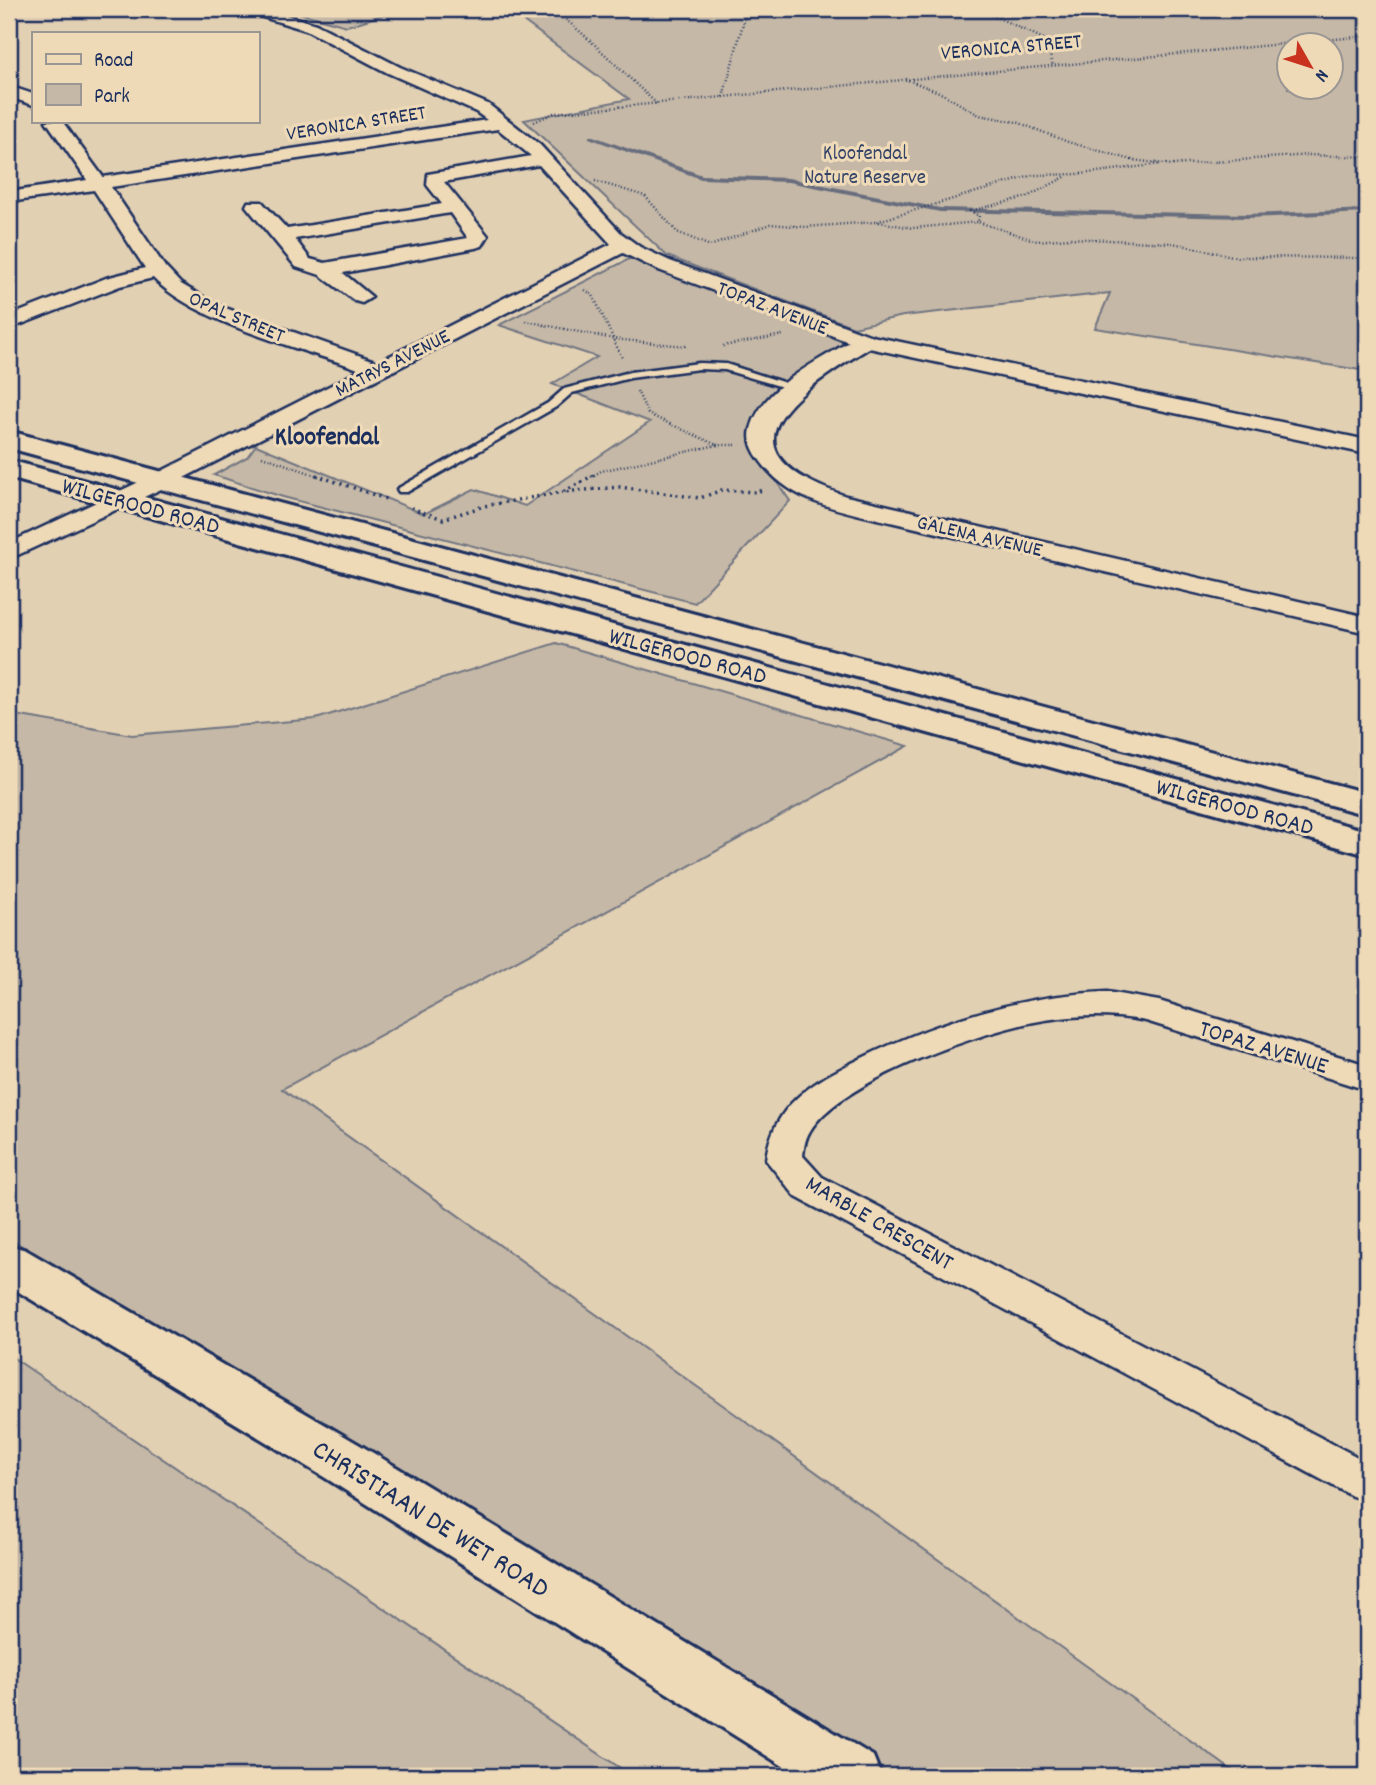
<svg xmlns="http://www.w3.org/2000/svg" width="1376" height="1785" viewBox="0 0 1376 1785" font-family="Dekko,sans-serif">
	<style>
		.green { fill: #c5b8a6; stroke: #707482; stroke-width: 2; fill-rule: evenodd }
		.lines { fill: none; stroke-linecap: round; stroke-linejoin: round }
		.stream { fill: #686d7e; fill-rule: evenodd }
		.lane-casing { stroke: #1b2f5e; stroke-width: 5 }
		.street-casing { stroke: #1b2f5e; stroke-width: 5 }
		.secondary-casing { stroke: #1b2f5e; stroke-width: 6 }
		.path-far1 { stroke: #1b2f5e; stroke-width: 2.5; stroke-dasharray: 1 2.5; stroke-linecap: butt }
		.path { stroke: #1b2f5e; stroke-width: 3.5; stroke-dasharray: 2 4.5; stroke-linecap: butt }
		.lane { fill: #efdab8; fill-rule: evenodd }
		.street { fill: #efdab8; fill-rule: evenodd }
		.secondary { fill: #efdab8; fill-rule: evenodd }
		.labels { text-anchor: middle; stroke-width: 6; stroke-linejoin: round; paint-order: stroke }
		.far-street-label { font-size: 21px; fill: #1b2f5e; stroke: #efdab8 }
		.far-park-label { font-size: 21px; fill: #344469; stroke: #efdab8 }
		.street-label { font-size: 24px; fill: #1b2f5e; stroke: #efdab8 }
		.far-district-label { font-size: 26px; font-weight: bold; fill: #1b2f5e; stroke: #efdab8 }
		.near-street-label { font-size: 28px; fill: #1b2f5e; stroke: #efdab8 }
	</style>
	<rect width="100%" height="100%" fill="#e2d0b3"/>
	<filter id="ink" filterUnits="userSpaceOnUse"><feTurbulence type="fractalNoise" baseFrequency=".0143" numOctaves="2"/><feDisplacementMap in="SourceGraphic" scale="14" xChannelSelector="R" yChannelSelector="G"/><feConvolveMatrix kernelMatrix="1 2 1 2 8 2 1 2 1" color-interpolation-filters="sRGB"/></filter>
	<g filter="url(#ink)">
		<!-- green -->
		<g class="green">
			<path d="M284 9H402L347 26Z"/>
			<path d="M507 9H1367V371L1095 328 1110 293 903 316 854 327 667 256 524 120 629 99ZM1288 46H1330V88H1288Z"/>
			<path d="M633 257 848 344 808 367 755 417 752 446 790 501 695 603 283 497 214 475 247 457 256 445 424 514 474 489 525 506 650 422 552 384 597 357 499 325Z"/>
			<path d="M556 643 908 746 282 1089 1240 1776H891L9 1238V714L132 735 316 719Z"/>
			<path d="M9 1355 632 1776H9Z"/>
		</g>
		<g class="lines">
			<!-- stream -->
			<path class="stream" d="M589 136H593L702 175 788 178 940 208 1247 214 1367 209V213L1247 218 940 212 788 182 701 179 589 138Z"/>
			<defs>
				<path id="lane" d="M699 363 726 364 801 388 796 391 725 370 699 369 630 378 572 393 556 407 407 492H399L397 489 548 403 564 389 630 372Z"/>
				<g id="street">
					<path d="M244 9H266L316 24 400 67 488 104 540 145 621 233 640 247 670 261 872 336 1367 440V454L869 348C795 393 710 451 846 496L1367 617V633L886 521C839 510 788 502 759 459 753 451 748 440 751 429 761 388 816 362 849 342L656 269 623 253 170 485 9 559V543L154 475 361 370C300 348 197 323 153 278L120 286 9 329V316L106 278 145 268 94 190 9 202V192L87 180 46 121H62L103 177 487 120 476 112 388 73 306 30 246 12ZM498 129 531 156 428 174 427 185 442 204 287 229 262 202H248L246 206 296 267 320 275 355 301 362 303 372 297 343 273 475 248 482 246 488 236 444 182 539 165 611 244 378 362 217 305 181 284 165 267 111 187ZM450 213 468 238 325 263 310 259 295 239Z"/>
					<path d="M9 86 33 94V105L9 97Z"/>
					<path d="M1107 992 1159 1001 1367 1065V1090L1146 1021C1112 1014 1079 1015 1045 1020 987 1029 840 1080 810 1131 805 1139 804 1147 803 1156L822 1177 1367 1462V1501L1352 1496 796 1197 766 1160C768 1141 774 1126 785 1111 803 1087 834 1072 860 1059 938 1021 1020 995 1107 992Z"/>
				</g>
				<g id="secondary">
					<path d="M9 431 1367 793V815L9 448Z"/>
					<path d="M9 460 1367 831V855L9 478Z"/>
					<path d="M9 1245 26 1250 360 1445 873 1756 881 1776H799L324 1477 9 1286Z"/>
				</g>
			</defs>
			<!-- lane casing -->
			<use href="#lane" class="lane-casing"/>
			<!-- street casing -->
			<use href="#street" class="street-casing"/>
			<!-- secondary casing -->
			<use href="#secondary" class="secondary-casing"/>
			<!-- path-far1 -->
			<g class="path-far1">
				<path d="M552 9C590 37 622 72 657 104"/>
				<path d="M979 9 1046 40 1053 66"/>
				<path d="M905 79 939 92 979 115 1017 122 1068 142 1132 160 1173 165 1308 155 1367 157"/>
				<path d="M723 97 747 9"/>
				<path d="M534 122 554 113 1367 36"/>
				<path d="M1081 174 1161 164"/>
				<path d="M1065 177 1027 197 970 211 979 216 978 222 1037 241 1069 238 1173 243 1237 257 1367 258"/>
				<path d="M595 181 645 196 677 232 710 246 770 224 806 227 875 222 1034 175 1083 174"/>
				<path d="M879 222 913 228 978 222"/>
				<path d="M585 290 593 295 622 358"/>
				<path d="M526 321 613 339 686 346"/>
				<path d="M723 346 783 335"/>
				<path d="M637 391 648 414 717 445H737"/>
				<path d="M262 456 321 477"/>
				<path d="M591 477 601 471 717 445"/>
			</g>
			<!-- path -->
			<g class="path">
				<path d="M316 475 386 499"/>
				<path d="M594 475 563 492 620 487 700 498 722 490 757 492 764 489"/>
				<path d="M411 508 443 519 484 506 563 492"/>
			</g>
			<!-- lane -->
			<use href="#lane" class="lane"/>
			<!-- street -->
			<use href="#street" class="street"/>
			<!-- secondary -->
			<use href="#secondary" class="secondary"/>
		</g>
	</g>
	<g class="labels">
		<!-- far-street labels -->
		<g class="far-street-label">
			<text transform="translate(1011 46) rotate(-5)" y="7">VERONICA STREET</text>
			<text transform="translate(356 122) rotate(-9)" y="7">VERONICA STREET</text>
			<text transform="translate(773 307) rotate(21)" y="7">TOPAZ AVENUE</text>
			<text transform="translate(237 316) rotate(23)" y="7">OPAL STREET</text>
			<text transform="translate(392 362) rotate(-27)" y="7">MATRYS AVENUE</text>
			<text transform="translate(980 535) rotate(13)" y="7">GALENA AVENUE</text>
		</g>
		<!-- far-park labels -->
		<g class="far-park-label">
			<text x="865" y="159">Kloofendal<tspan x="865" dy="24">Nature Reserve</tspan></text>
		</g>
		<!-- street labels -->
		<g class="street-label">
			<text transform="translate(141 505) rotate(15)" y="8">WILGEROOD ROAD</text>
			<text transform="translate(688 655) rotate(15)" y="8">WILGEROOD ROAD</text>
			<text transform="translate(1235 806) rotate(15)" y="8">WILGEROOD ROAD</text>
			<text transform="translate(1264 1046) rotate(17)" y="8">TOPAZ AVENUE</text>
			<text transform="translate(880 1222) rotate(30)" y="8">MARBLE CRESCENT</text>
		</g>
		<!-- far-district labels -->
		<g class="far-district-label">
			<text x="327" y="444">Kloofendal</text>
		</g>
		<!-- near-street labels -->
		<g class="near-street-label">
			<text transform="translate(432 1517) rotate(32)" y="10">CHRISTIAAN DE WET ROAD</text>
		</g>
	</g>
	<!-- margin -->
	<rect width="1376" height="1785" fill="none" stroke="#efdab8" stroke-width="35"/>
	<rect x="18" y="18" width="1341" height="1750" fill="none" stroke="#1b2f5e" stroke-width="2.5" filter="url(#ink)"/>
	<!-- legend -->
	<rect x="32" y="32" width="228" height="91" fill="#efdab8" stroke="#9a9694" stroke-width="2"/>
	<rect x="46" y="54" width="35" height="10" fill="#efdab8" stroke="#9a9694" stroke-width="2"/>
	<text x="94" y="66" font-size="21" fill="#1b2f5e">Road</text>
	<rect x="46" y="84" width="35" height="21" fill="#c5b8a6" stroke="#9a9694" stroke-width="2"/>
	<text x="94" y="102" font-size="21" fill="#1b2f5e">Park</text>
	<!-- north arrow -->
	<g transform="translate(1310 66) rotate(129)"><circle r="33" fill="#efdab8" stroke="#9a9694" stroke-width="2"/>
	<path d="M0-5L12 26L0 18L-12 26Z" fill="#c8321e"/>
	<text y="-10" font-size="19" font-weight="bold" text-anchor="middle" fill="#1b2f5e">N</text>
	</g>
</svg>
